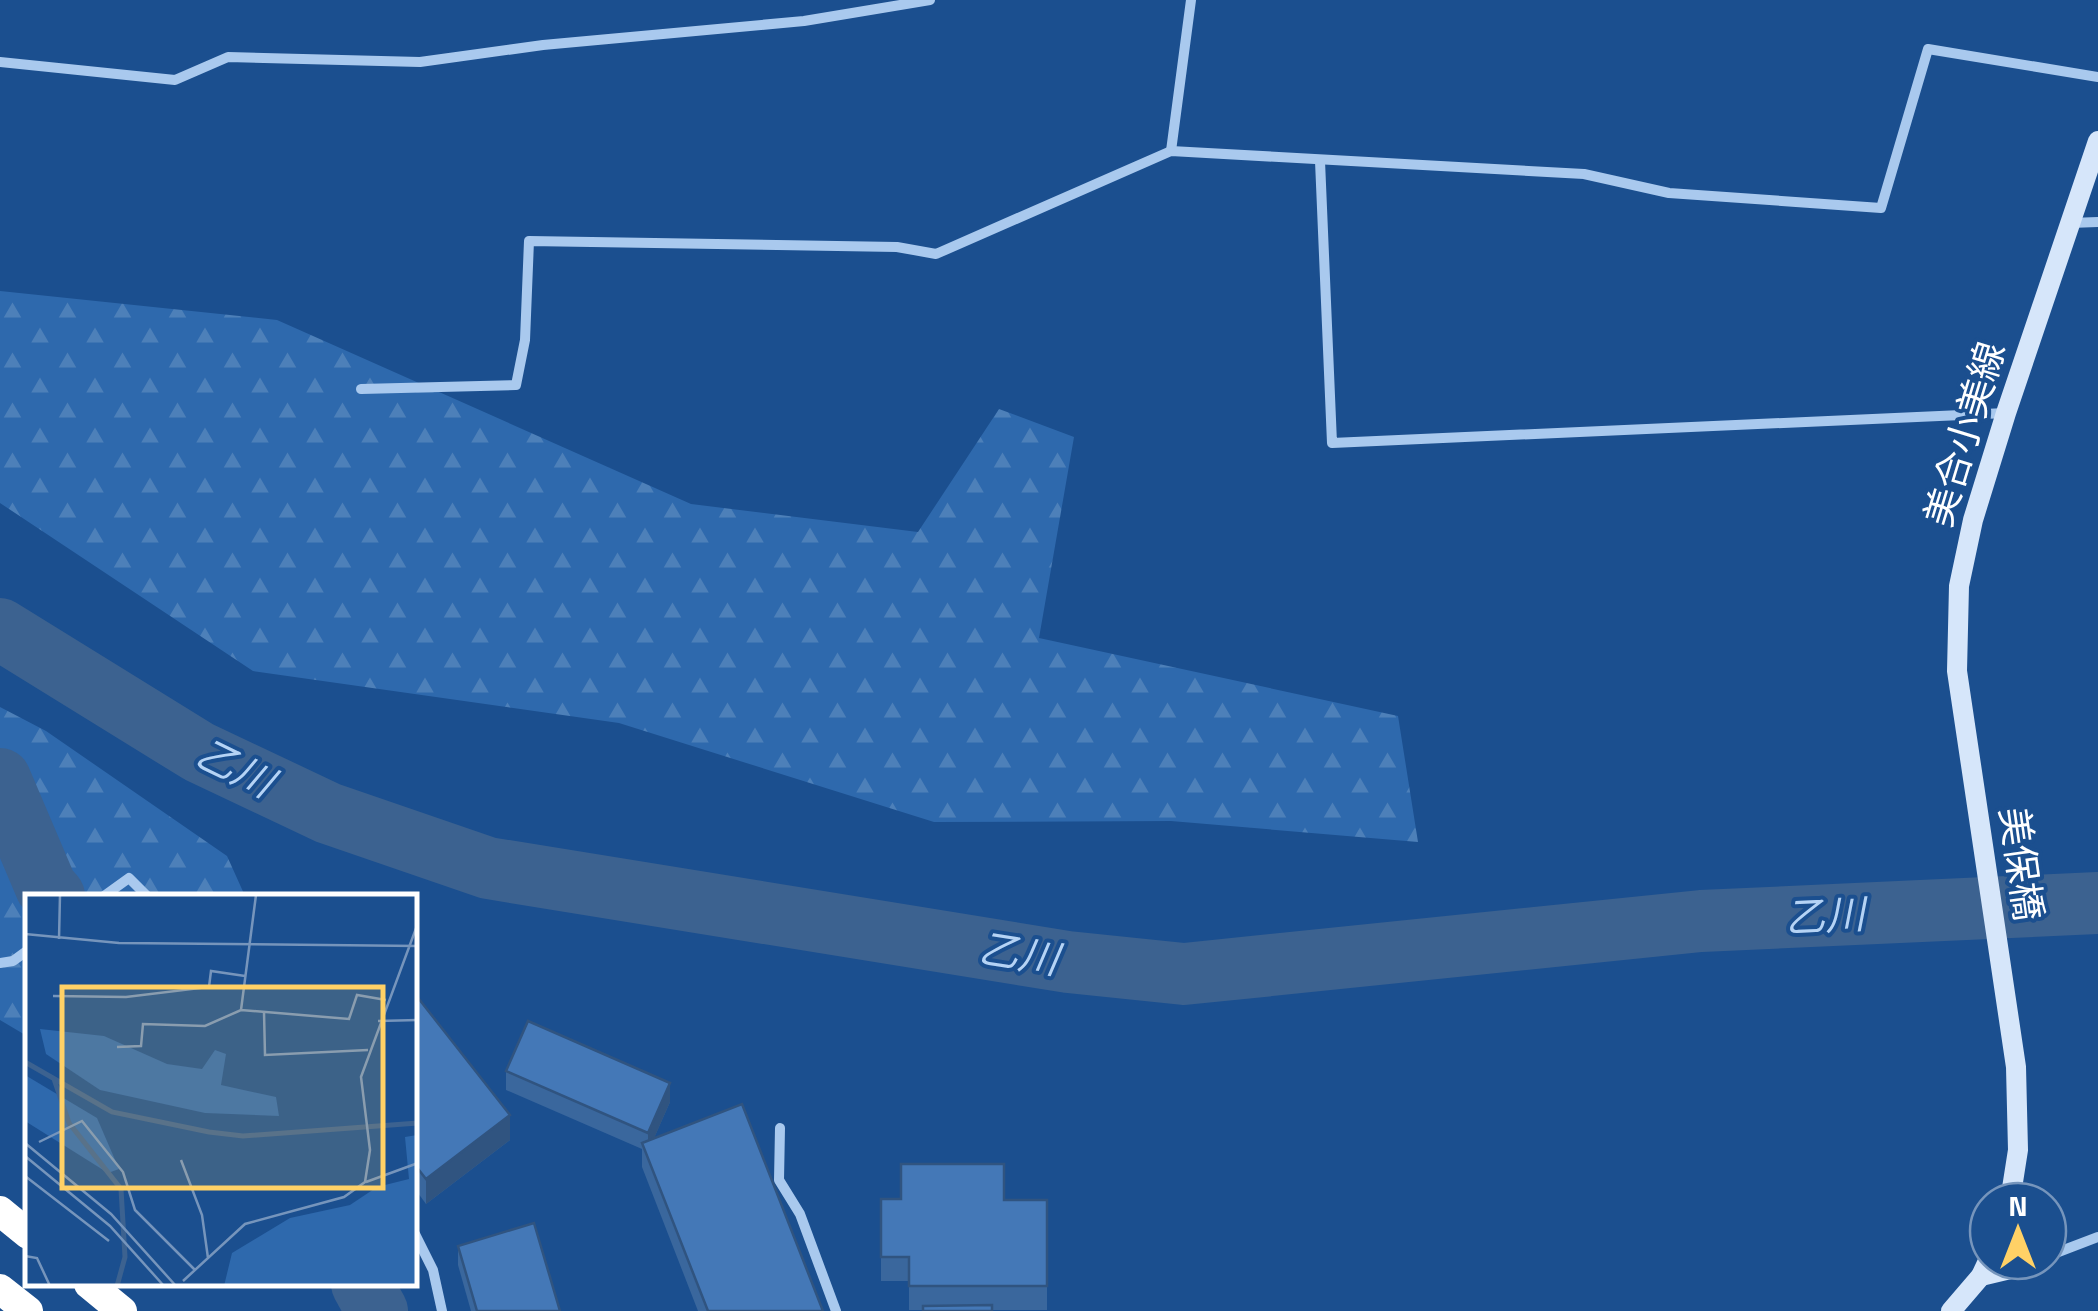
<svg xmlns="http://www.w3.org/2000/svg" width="2098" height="1311" viewBox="0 0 2098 1311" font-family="'Titillium Web','Noto Sans JP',sans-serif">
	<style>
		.forest { fill: url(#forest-firs) }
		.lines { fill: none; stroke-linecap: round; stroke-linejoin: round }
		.river { stroke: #3c6290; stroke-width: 62 }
		.street { stroke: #a9c9ee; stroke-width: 10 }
		.secondary { stroke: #d6e6fa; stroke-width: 20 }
		.highway { stroke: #fff; stroke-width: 30 }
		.wall { fill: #3a679d }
		.shaded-wall { fill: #305480 }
		.building { fill: #4478b7; stroke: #305480; stroke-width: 2.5 }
		.labels { text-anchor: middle; stroke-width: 8; stroke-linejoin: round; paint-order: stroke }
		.street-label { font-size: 38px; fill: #fff; stroke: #1b4f8f }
		.water-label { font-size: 40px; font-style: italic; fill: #b5d3f5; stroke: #1b4f8f }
		.inset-river { fill: none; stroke: #3c6290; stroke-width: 5 }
		.inset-road { fill: none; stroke: #7695bc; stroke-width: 2.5 }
		.view { fill: #ffd166; fill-opacity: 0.15; stroke: #ffd166; stroke-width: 5 }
		.inset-edge { fill: none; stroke: #fff; stroke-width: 5 }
	</style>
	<defs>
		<pattern id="forest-firs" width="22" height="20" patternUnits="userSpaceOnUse" patternTransform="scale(2.5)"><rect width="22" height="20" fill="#2e69ad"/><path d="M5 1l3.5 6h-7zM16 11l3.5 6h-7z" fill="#4d80b9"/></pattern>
	</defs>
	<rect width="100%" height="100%" fill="#1b4f8f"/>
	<!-- forest -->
	<g class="forest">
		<path d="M0 291 277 320 691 504 918 532 999 409 1074 437 1039 638 1398 716 1418 842 1171 821 934 822 619 723 253 671 0 503Z"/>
		<path d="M0 707 46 731 227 856 245 896H28L27 1036 0 1020Z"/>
	</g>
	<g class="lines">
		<!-- river -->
		<g class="river">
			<path d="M0 629 199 752 328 813 488 868 1068 962 1184 974 1701 921 2098 903"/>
			<path d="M0 779 46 887 54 896"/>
			<path d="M362 1284 377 1311"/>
		</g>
		<!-- street -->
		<g class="street">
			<path d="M0 62 175 80 228 57 420 62 543 45 804 21 930 0"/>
			<path d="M1171 151 1191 0"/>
			<path d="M1320 161 1332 443 2006 413"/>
			<path d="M2070 223 2098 222"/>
			<path d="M361 389 516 385 525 340 529 241 897 247 936 254 1171 151 1584 174 1669 193 1881 208 1928 49 2098 77"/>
			<path d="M104 896 129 878 147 896"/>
			<path d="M0 963 13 961 28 950"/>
			<path d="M780 1128 779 1180 800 1214 836 1311"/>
			<path d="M415 1234 433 1270 442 1311"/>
			<path d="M2048 1256 2098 1237"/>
		</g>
		<!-- secondary -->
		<g class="secondary">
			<path d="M2010 1201 2018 1150 2016 1067 1957 671 1959 586 1973 520 2006 413 2098 141"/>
			<path d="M1981 1276 2027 1265"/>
			<path d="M1951 1311 1981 1276 1988 1261"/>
		</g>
		<!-- highway -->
		<g class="highway">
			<path d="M0 1211 28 1234"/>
			<path d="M89 1284 122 1311"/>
			<path d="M0 1289 28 1311"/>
		</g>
	</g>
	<!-- wall -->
	<g class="wall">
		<path d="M415 994 510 1140 426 1204 415 1189Z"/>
		<path d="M506 1071 670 1102 654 1138 823 1311H698L642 1167V1149L506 1090Z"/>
		<path d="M881 1199 1047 1200V1310H909V1281H881Z"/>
		<path d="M458 1246 560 1311H471L458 1265Z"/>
	</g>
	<!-- shaded-wall -->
	<g class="shaded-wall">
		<path d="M670 1083V1102L648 1152V1133Z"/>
		<path d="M510 1115V1140L426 1204V1179Z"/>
	</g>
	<!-- building -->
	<g class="building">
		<path d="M415 994 510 1115 426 1179 415 1165Z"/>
		<path d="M528 1021 670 1083 648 1133 506 1071Z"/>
		<path d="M742 1104 823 1311H708L642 1143Z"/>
		<path d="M901 1164H1004V1200H1047V1286H909V1257H881V1199H901Z"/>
		<path d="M534 1223 560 1311H477L458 1246Z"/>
		<path d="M992 1305V1311H923V1306Z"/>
	</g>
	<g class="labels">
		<!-- street labels -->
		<g class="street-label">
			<text transform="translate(1965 434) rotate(-73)" y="13">美合小美線</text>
			<text transform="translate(2021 864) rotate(82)" y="13">美保橋</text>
		</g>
		<!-- water labels -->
		<g class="water-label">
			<text transform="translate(235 768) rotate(26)" y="14">乙川</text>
			<text transform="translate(1825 916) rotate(-3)" y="14">乙川</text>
			<text transform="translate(1019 954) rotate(9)" y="14">乙川</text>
		</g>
	</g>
	<!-- overview -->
	<g transform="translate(25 894)">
		<rect width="392" height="392" fill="#1b4f8f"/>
		<path d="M15 135 79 142 142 170 177 175 190 156 201 160 196 191 251 203 254 222 180 219 75 196 21 160ZM0 181 72 224 94 275 83 279 0 227ZM392 241V392H199L207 359 265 324 325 311 352 293 384 285 380 243Z" fill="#2e69ad"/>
		<path class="inset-river" d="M0 168 87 218 184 238 218 242 393 229M29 185 44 229 96 295 100 363 92 392"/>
		<path class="inset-road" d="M0 40 94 49 393 52M34 45 35 1M28 102 101 103 184 93 186 77 220 82M216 116 231 1M239 118 240 161 343 156M353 127 393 126M92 153 116 152 118 130 180 132 216 116 324 125 332 101 361 106M14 248 57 227 98 278 110 316 170 376M0 249 86 320 151 392M0 262 85 332 139 392M156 266 177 321 183 364M0 282 84 347M341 288 393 269M0 362 12 364 25 392M158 387 220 330 319 303 340 288 345 256 336 183 393 29"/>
		<path class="view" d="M37 93H358V294H37Z"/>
		<rect width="392" height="392" class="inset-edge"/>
	</g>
	<!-- north arrow -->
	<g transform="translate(2018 1231)"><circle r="48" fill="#1b4f8f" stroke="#7695bc" stroke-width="2.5"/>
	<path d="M0-8L18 38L0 25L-18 38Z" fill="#ffd166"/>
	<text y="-15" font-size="28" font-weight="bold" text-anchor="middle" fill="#ffffff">N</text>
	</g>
</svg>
